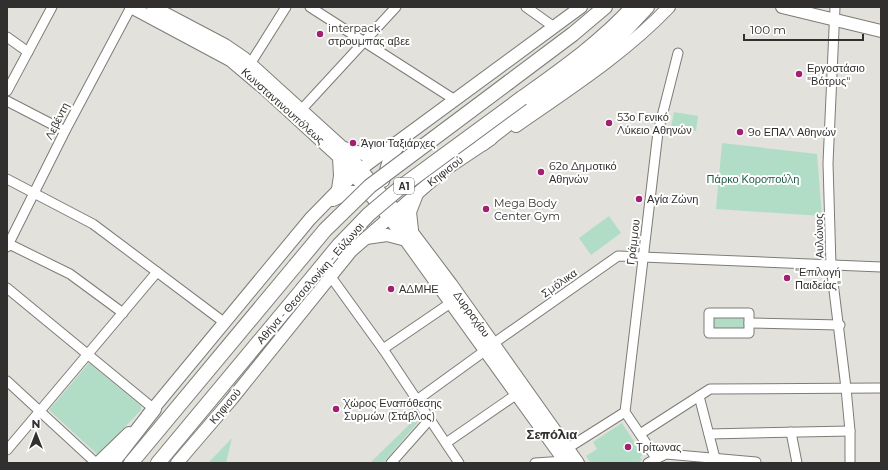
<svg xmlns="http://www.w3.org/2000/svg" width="888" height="470" viewBox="0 0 888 470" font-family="Montserrat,sans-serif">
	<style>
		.grass { fill: url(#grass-tufts) }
		.park { fill: #b1ddc7 }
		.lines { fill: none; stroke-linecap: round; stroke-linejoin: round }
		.minor-casing { stroke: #7e7c77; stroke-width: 11 }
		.major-casing { stroke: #7e7c77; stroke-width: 14 }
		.highway-casing { stroke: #7e7c77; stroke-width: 16 }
		.minor { stroke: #fff; stroke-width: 9 }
		.major { stroke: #fff; stroke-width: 12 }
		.highway { stroke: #fff; stroke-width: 14 }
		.highway-bridge-casing { stroke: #7e7c77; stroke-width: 16; stroke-linecap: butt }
		.highway-bridge { stroke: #fff; stroke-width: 14 }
		.poi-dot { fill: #a22070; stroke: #fff; stroke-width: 1.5 }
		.labels { text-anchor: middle; stroke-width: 4; stroke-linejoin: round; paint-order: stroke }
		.shield { fill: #fff; stroke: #6f6e6d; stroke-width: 1 }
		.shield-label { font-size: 10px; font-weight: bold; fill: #31302e }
		.poi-label { font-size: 11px; fill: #31302e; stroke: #fff; text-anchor: start }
		.street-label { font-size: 11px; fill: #31302e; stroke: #fff }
		.park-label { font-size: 11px; fill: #1d5a41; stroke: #fff }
		.quarter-label { font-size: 13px; font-weight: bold; fill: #31302e; stroke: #fff }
	</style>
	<defs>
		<pattern id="grass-tufts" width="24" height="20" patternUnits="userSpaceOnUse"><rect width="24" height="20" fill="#b1ddc7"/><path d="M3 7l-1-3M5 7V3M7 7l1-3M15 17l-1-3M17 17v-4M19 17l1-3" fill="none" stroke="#99beab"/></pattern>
	</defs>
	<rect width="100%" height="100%" fill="#e3e1db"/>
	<!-- grass -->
	<path class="grass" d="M232 438 226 463H208Z"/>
	<!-- park -->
	<g class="park">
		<path d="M674 112 698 116 696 131 671 127Z"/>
		<path d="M722 143 817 154 822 216 716 209Z"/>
		<path d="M609 216 621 233 591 255 579 238Z"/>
		<rect x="713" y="317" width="32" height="13"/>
		<path d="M89 363 141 406V410L98 455 49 410Z"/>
		<path d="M422 412 424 415 383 463H370Z"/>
		<path d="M622 423 643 455 640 457 642 460 637 463H591L586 456 597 449 593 442Z"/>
	</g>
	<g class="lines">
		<defs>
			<g id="minor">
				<path d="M310 7 455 100"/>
				<path d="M526 7 554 27"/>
				<path d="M835 7 828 163 831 266 846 388 850 431V463"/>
				<path d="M7 37 28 52"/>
				<path d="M247 69 286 7"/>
				<path d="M7 91 52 7"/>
				<path d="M7 101 65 131"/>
				<path d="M302 109 396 7"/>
				<path d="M7 179 93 224 225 323"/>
				<path d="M9 244 70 274 123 313"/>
				<path d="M7 247 65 131 131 7"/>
				<path d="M331 277 383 349 459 463"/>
				<path d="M7 288 154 409"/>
				<rect x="709" y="313" width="40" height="20"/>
				<path d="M749 323 840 325"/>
				<path d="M494 343 618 256 881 267"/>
				<path d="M383 349 452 302"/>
				<path d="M7 381 96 463"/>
				<path d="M699 396 716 462"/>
				<path d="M417 400 486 350"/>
				<path d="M791 432 797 463"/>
				<path d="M640 434 710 389 881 388"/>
				<path d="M709 434 850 431"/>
				<path d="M446 443 517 394"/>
				<path d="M568 448 625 412"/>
				<path d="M7 450 157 272"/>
				<path d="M656 458 625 412 658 132 678 53"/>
				<path d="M391 463 430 419"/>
				<path d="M535 463 565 461"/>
				<path d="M648 463 666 454 756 462"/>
			</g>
			<g id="major">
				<path d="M131 7 230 60 267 91 339 157 394 224 566 463"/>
				<path d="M153 7 225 45 244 58 343 148 396 211 451 284 578 463"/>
				<path d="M782 7 881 31"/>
				<path d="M516 126C569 89 624 54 669 7"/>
				<path d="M344 148 363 154 381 151"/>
				<path d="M383 181 389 160 401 142"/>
				<path d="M338 189 340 176 339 157"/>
				<path d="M333 200 350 192H370"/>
				<path d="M412 230 410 212 417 194"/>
				<path d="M366 238 387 235 406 240"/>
				<path d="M148 415 310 219 354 174 581 7"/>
				<path d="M98 463 129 433"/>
				<path d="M177 463 231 400 351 251 443 171 491 139"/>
			</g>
			<g id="highway">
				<path d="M509 82 573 34 605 7"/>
				<path d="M522 98C561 70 600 43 633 7"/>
				<path d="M482 144 591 60 618 38 647 7"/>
				<path d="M112 463 154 409"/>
				<path d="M131 463 295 266"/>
				<path d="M158 463 302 290"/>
			</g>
		</defs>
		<!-- minor casing -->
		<use href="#minor" class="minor-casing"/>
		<!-- major casing -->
		<use href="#major" class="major-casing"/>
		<!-- highway casing -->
		<use href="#highway" class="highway-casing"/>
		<!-- minor -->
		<use href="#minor" class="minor"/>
		<!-- major -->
		<use href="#major" class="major"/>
		<!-- highway -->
		<use href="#highway" class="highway"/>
		<defs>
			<g id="highway-bridge">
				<path d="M295 266 325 230 370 186 509 82"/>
				<path d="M302 290 339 245 369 214 401 187 522 98"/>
			</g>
		</defs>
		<!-- highway-bridge casing -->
		<use href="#highway-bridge" class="highway-bridge-casing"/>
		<!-- highway-bridge -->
		<use href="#highway-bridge" class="highway-bridge"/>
	</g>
	<!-- markers -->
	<g class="poi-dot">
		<circle cx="320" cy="34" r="4"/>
		<circle cx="799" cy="74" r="4"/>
		<circle cx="609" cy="123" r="4"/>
		<circle cx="740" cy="132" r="4"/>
		<circle cx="353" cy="143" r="4"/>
		<circle cx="541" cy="172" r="4"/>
		<circle cx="639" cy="199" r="4"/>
		<circle cx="486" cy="209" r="4"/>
		<circle cx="787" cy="278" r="4"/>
		<circle cx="391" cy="289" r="4"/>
		<circle cx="336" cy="409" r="4"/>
		<circle cx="628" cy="447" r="4"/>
	</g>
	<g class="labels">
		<!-- shield labels -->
		<rect class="shield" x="394" y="178" width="20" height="16" rx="3"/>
		<g class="shield-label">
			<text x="404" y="190">Α1</text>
		</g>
		<!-- poi labels -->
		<g class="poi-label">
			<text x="328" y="32">interpack<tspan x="328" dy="13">στρουμπας αβεε</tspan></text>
			<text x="807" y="72">Εργοστάσιο<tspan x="807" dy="13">"Βότρυς"</tspan></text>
			<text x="617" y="121">53ο Γενικό<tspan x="617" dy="13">Λύκειο Αθηνών</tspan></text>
			<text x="748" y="136">9ο ΕΠΑΛ Αθηνών</text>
			<text x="361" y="147">Άγιοι Ταξιάρχες</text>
			<text x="549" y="170">62ο Δημοτικό<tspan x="549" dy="13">Αθηνών</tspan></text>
			<text x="647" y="203">Αγία Ζώνη</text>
			<text x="494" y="207">Mega Body<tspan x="494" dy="13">Center Gym</tspan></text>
			<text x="795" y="276">"Επιλογή<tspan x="795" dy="13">Παιδείας"</tspan></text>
			<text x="399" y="293">ΑΔΜΗΕ</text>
			<text x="344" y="407">Χώρος Εναπόθεσης<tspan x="344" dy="13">Συρμών (Στάβλος)</tspan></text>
			<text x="636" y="451">Τρίτωνας</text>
		</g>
		<!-- street labels -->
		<g class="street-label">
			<text transform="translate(283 106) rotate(42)" y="4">Κωνσταντινουπόλεως</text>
			<text transform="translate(57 121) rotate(-63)" y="4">Λεβέντη</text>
			<text transform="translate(445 171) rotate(-38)" y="4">Κηφισού</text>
			<text transform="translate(819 236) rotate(-91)" y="4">Αυλώνος</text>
			<text transform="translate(633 242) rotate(-83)" y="4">Γράμμου</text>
			<text transform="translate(310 283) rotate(-49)" y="4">Αθήνα - Θεσσαλονίκη - Εύζωνοι</text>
			<text transform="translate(559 283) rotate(-35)" y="4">Σμόλικα</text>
			<text transform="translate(472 314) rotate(54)" y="4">Δυρραχίου</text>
			<text transform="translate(225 406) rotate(-50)" y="4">Κηφισού</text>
		</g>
		<!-- park labels -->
		<g class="park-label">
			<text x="753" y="183">Πάρκο Κοροπούλη</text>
		</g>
		<!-- quarter labels -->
		<g class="quarter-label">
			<text x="552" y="439">Σεπόλια</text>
		</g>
	</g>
	<!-- border -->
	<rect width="888" height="470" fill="none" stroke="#31302e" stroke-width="16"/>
	<!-- north arrow -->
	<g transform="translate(36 434)" stroke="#ffffff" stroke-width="3" paint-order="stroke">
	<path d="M0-3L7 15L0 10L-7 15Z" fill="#31302e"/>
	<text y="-6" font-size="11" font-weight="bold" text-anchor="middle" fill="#31302e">N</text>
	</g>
	<!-- scale -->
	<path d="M744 34v6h119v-6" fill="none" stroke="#31302e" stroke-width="2"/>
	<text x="750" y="34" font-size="12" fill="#31302e" stroke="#ffffff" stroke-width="3" paint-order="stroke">100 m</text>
</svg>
